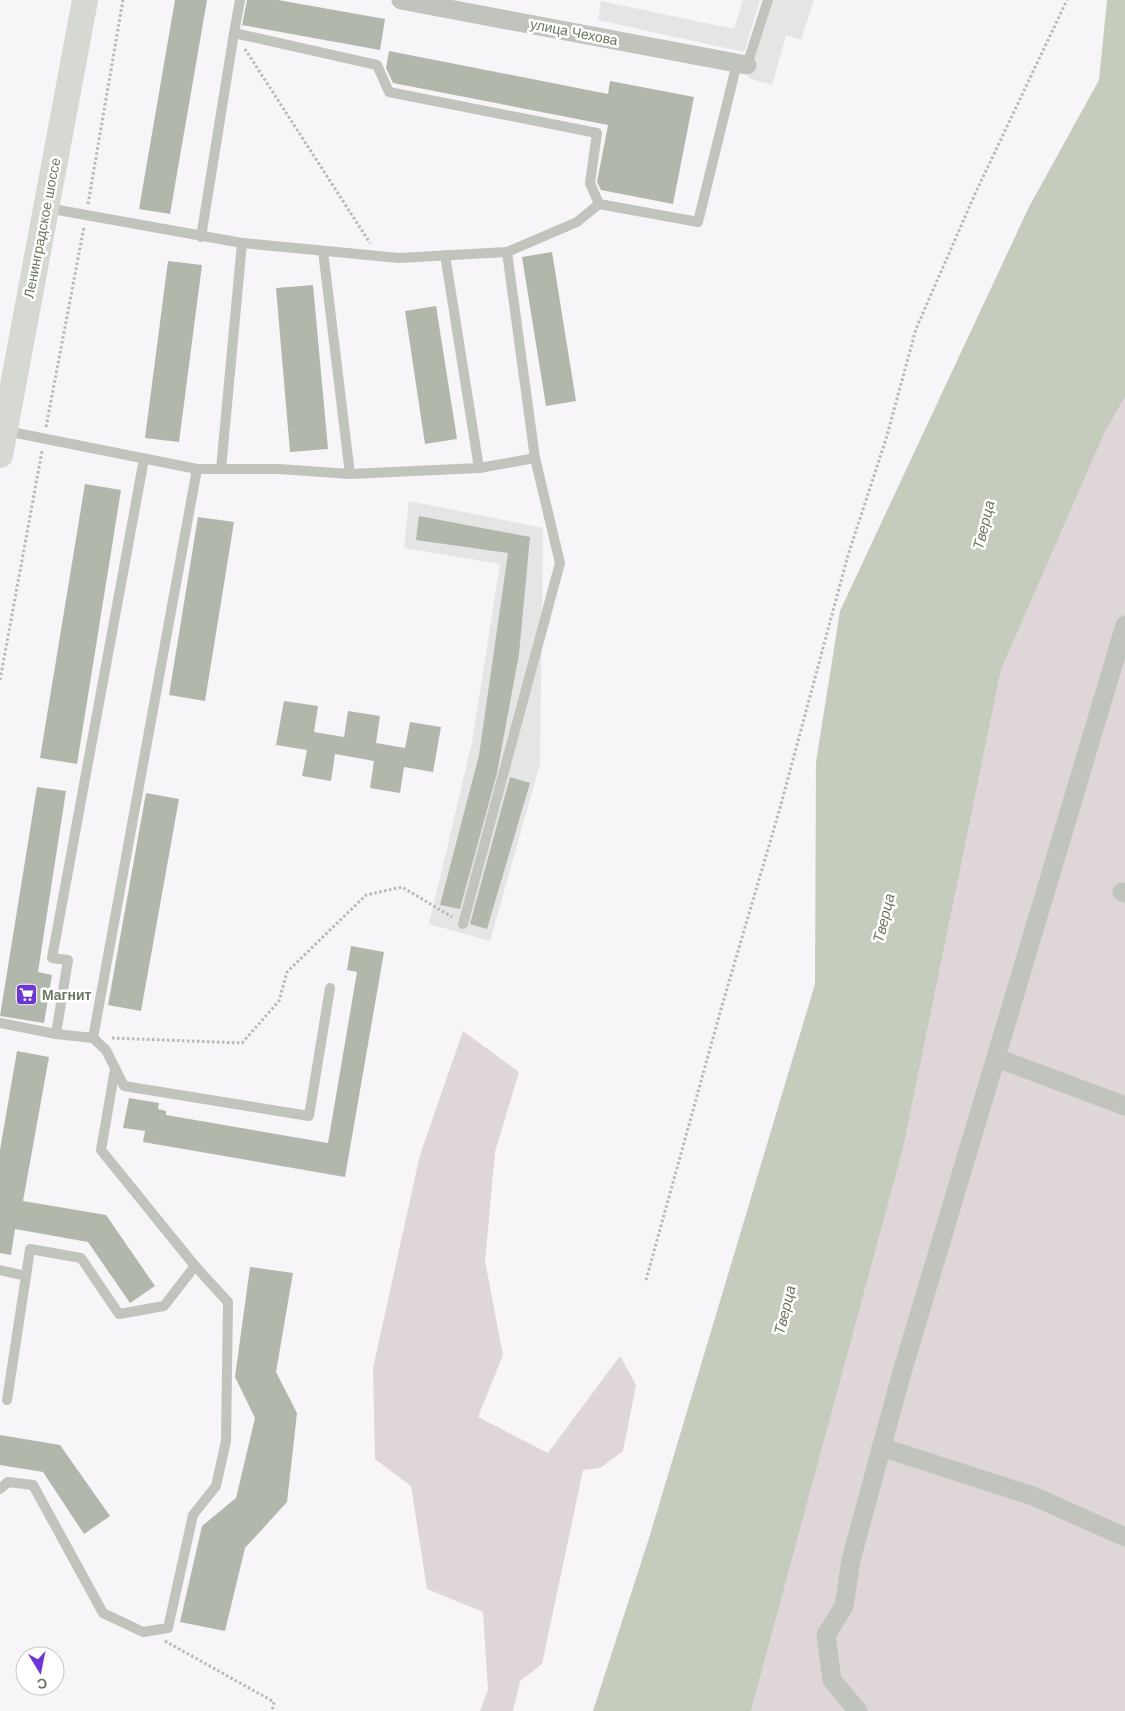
<svg xmlns="http://www.w3.org/2000/svg" width="1125" height="1711" viewBox="0 0 1125 1711" font-family="Helvetica,sans-serif">
	<style>
		.built { fill: #e6e5e5 }
		.green { fill: #ded6d8 }
		.water { fill: #c5cbbd }
		.building { fill: #b1b7ab }
		.lines { fill: none; stroke-linecap: round; stroke-linejoin: round }
		.path { stroke: #b8bbb5; stroke-width: 3; stroke-dasharray: 2.5 2.5; stroke-linecap: butt }
		.lane { stroke: #c0c4bc; stroke-width: 10 }
		.street { stroke: #c0c4bc; stroke-width: 19 }
		.secondary { stroke: #d5d9d2; stroke-width: 26 }
		.labels { text-anchor: middle; stroke-width: 5; stroke-linejoin: round; paint-order: stroke }
		.street-label { font-size: 14px; fill: #6b7860; stroke: #fff }
		.poi-label { font-size: 14px; font-weight: bold; fill: #6b7860; stroke: #fff; text-anchor: start }
		.water-label { font-size: 15px; font-style: italic; fill: #6f785f; stroke: #fff }
	</style>
	<rect width="100%" height="100%" fill="#f7f5f7"/>
	<!-- built -->
	<g class="built">
		<path d="M743 0H760L744 52 598 20 601 1 734 29Z"/>
		<path d="M773 0H814L801 40 786 35 772 85 748 78Z"/>
		<path d="M409 501 543 528 540 764 490 941 429 924 472 742 500 564 404 548Z"/>
	</g>
	<!-- green -->
	<g class="green">
		<path d="M1125 397V1711H751L903 1149 1001 670 1104 434Z"/>
		<path d="M463 1031 519 1072 495 1152 485 1261 503 1355 478 1417 548 1453 620 1356 636 1385 623 1451 600 1468 583 1470 542 1664 520 1681 513 1711H480L488 1690 483 1612 427 1589 411 1486 375 1459 373 1368 420 1155Z"/>
	</g>
	<!-- water -->
	<path class="water" d="M1107 0H1125V397L1104 434 1001 670 903 1149 751 1711H593L650 1535 815 984 816 762 840 611 1029 207 1099 80Z"/>
	<!-- building -->
	<g class="building">
		<path d="M175 0H207L170 214 139 209Z"/>
		<path d="M247 0H278L385 19 380 50 242 25Z"/>
		<path d="M389 51 608 94 610 81 694 97 673 204 601 190 597 182 608 125 393 83 386 68Z"/>
		<path d="M552 252 576 401 546 406 522 257Z"/>
		<path d="M168 261 202 265 179 442 145 438Z"/>
		<path d="M313 285 328 449 290 452 276 288Z"/>
		<path d="M436 306 457 439 425 444 405 311Z"/>
		<path d="M85 484 121 490 77 764 40 758Z"/>
		<path d="M419 516 530 537 519 654 497 773 460 909 440 905 479 755 508 553 416 540Z"/>
		<path d="M198 517 234 522 205 701 169 695Z"/>
		<path d="M284 701 318 706 314 732 344 737 348 711 380 716 376 743 405 748 410 722 441 727 433 772 404 767 400 793 370 788 374 761 335 754 331 781 302 776 307 750 276 745Z"/>
		<path d="M510 777 530 783 487 929 470 924Z"/>
		<path d="M37 787 66 791 38 972 52 975 44 1023 0 1016Z"/>
		<path d="M146 793 179 799 141 1011 108 1005Z"/>
		<path d="M351 946 384 952 345 1177 143 1142 145 1131 123 1128 129 1098 159 1103 158 1109 166 1111V1115L328 1143 357 972 347 970Z"/>
		<path d="M17 1051 49 1057 23 1201 106 1215 155 1286 130 1303 88 1242 15 1229 11 1255 0 1253V1150Z"/>
		<path d="M250 1267 293 1273 276 1372 297 1413 287 1502 245 1548 225 1631 180 1622 202 1526 236 1498 255 1418 235 1377Z"/>
		<path d="M0 1435 60 1445 110 1516 84 1534 43 1472 0 1465Z"/>
	</g>
	<g class="lines">
		<!-- path -->
		<g class="path">
			<path d="M245 49 370 243"/>
			<path d="M88 204 123 0"/>
			<path d="M46 427 84 227"/>
			<path d="M0 680 42 451"/>
			<path d="M112 1038 242 1043 279 1001 287 972 366 895 402 887 452 917"/>
			<path d="M646 1280 721 1009 780 808 848 555 886 439 916 329 975 194 1067 0"/>
			<path d="M165 1641 274 1702 272 1711"/>
		</g>
		<!-- lane -->
		<g class="lane">
			<path d="M240 0 234 33 377 65 389 92 597 133 590 183 599 204 698 222 737 63"/>
			<path d="M747 65 768 0"/>
			<path d="M47 208 242 243 399 258 507 252 577 222 599 204"/>
			<path d="M201 237 234 33"/>
			<path d="M323 251 350 474"/>
			<path d="M445 255 479 468"/>
			<path d="M6 431 197 469H279L350 474 479 468 535 458"/>
			<path d="M221 469 242 243"/>
			<path d="M463 924 560 563 535 458 507 252"/>
			<path d="M0 1023 56 1034 68 960 52 958 144 459"/>
			<path d="M56 1034 93 1038 106 1050 124 1086 309 1116 330 988"/>
			<path d="M93 1038 197 469"/>
			<path d="M0 1270 26 1276 30 1249 81 1258 119 1314 164 1306 195 1266"/>
			<path d="M7 1400 26 1276"/>
			<path d="M0 1489 8 1482 33 1485 103 1613 143 1632 168 1628 193 1515 216 1486 226 1441 228 1302 195 1266 101 1150 115 1069"/>
		</g>
		<!-- street -->
		<g class="street">
			<path d="M401 0 747 65"/>
			<path d="M1122 892 1125 893"/>
			<path d="M997 1058 1125 1106"/>
			<path d="M881 1447 1033 1496 1125 1537"/>
			<path d="M858 1711 832 1680 826 1635 844 1606 851 1560 900 1379 1125 625"/>
		</g>
		<!-- secondary -->
		<path class="secondary" d="M0 455 85 0"/>
	</g>
	<!-- icons -->
	<defs>
		<symbol id="supermarket-square" viewBox="-11 -11 22 22"><rect x="-9" y="-9" width="18" height="18" rx="4" fill="#6d37d5" stroke="#fff"/><path d="M-6-5.5h2.5l.6 2H6L4.5 2H-2.5L-4.4-4H-6ZM-1.5 3.2a1.3 1.3 0 1 0 .1 0ZM3 3.2a1.3 1.3 0 1 0 .1 0Z" fill="#fff"/></symbol>
	</defs>
	<g fill-rule="evenodd">
		<use href="#supermarket-square" x="14" y="982" width="25" height="25"/>
	</g>
	<g class="labels">
		<!-- street labels -->
		<g class="street-label">
			<text transform="translate(574 32) rotate(11)" y="5">улица Чехова</text>
			<text transform="translate(42 228) rotate(-79)" y="5">Ленинградское шоссе</text>
		</g>
		<!-- poi labels -->
		<g class="poi-label">
			<text x="42" y="1000">Магнит</text>
		</g>
		<!-- water labels -->
		<g class="water-label">
			<text transform="translate(984 525) rotate(-76)" y="5">Тверца</text>
			<text transform="translate(884 918) rotate(-76)" y="5">Тверца</text>
			<text transform="translate(785 1310) rotate(-76)" y="5">Тверца</text>
		</g>
	</g>
	<!-- north arrow -->
	<g transform="translate(40 1671) rotate(170)"><circle r="24" fill="#ffffff" stroke="#c4c9bf"/>
	<path d="M0-4L9 19L0 12L-9 19Z" fill="#6d37d5"/>
	<text y="-8" font-size="14" font-weight="bold" text-anchor="middle" fill="#6b7860">С</text>
	</g>
</svg>
